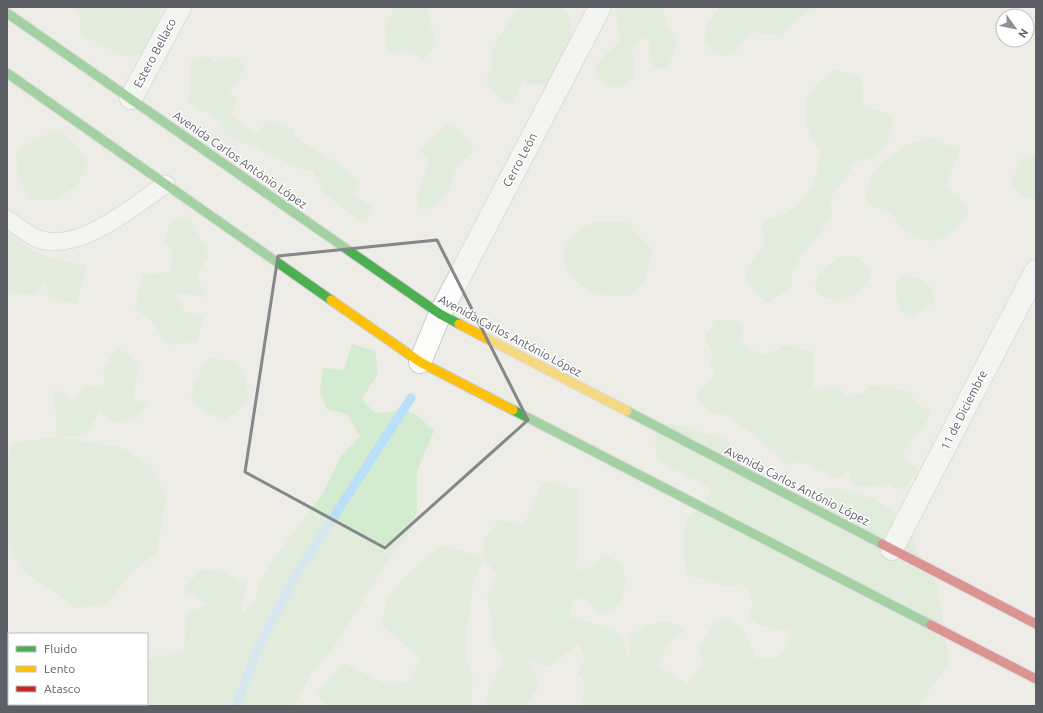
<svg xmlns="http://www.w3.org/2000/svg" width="1043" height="713" viewBox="0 0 1043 713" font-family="Ubuntu,sans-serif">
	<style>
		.green { fill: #d3ebd0 }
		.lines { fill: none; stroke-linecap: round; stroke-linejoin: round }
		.stream { stroke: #badff8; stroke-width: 9 }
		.lane-casing { stroke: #c9c9c8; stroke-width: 19 }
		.street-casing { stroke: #c9c9c8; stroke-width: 24 }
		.fast-casing { stroke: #c9cac9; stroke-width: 11 }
		.slow-casing { stroke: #c9cac9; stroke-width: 11 }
		.jam-casing { stroke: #c9cac9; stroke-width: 11 }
		.lane { stroke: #fcfcfb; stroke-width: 17 }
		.street { stroke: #fcfcfb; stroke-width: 22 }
		.fast { stroke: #4caf50; stroke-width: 9 }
		.slow { stroke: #ffc107; stroke-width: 9 }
		.jam { stroke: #c62828; stroke-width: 9 }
		.marked { fill: none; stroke: #85878a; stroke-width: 3; stroke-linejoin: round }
		.labels { text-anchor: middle; stroke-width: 3; stroke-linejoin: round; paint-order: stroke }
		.street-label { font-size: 12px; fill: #5c6066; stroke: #fff }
	</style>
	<rect width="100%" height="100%" fill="#edece7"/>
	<!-- green -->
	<g class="green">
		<path d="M67 7H134L139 10 141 7H161L158 22 162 31 144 54 128 57 84 37 80 30 81 18 77 10Z"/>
		<path d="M395 7H424L428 9 431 29 434 31 436 43 426 58 421 59 417 53H412L407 50 394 53 387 48 385 28Z"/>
		<path d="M521 7H560L567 12 571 24 572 41 552 84H530L523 81 512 105 500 99 485 80 492 70V52L495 45 516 10Z"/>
		<path d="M615 7H662L667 26 675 35 677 43 670 63 664 68H655L649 56V42L643 37C625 47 636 60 634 73 633 78 631 81 627 83 616 92 607 86 597 77L595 68 604 56 620 41Z"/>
		<path d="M720 7H826C805 9 796 21 782 36L766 34 757 31 746 37 739 49 724 56 714 54 705 42 707 25Z"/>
		<path d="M206 56 214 62 238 57 245 68 229 95 237 97 236 104 230 115 257 134 267 121H272L293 129 294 137 339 164 360 181 353 195 372 206V212L366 220 361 221 353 216 325 194 321 189 313 171 298 168 250 145 235 141 225 134 219 119 188 103 191 87V61Z"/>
		<path d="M834 69 860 78 863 87 862 106C874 111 882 109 893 118 893 141 879 161 855 161L844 181 830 198 832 216 820 233 802 255 791 275 792 287 767 303C737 276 743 274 765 244L762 226C771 215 776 218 788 212 809 201 819 174 821 152 809 137 798 108 811 91 817 83 827 77 834 69Z"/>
		<path d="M451 124C462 132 472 138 473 152 469 156 461 160 459 164 448 183 450 209 420 209L417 195C423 183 424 173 430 161L419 150 445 126Z"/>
		<path d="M60 129 89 160 77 185 56 200H29L18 175 16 152 34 140Z"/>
		<path d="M931 138 960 150 946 185 952 195C960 198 966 202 969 210 953 238 933 252 904 229 899 226 897 219 892 215 886 210 876 209 869 204L865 194 872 175 881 163 907 145Z"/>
		<path d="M1036 155V197C1026 201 1015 191 1011 183L1022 159Z"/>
		<path d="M189 217 209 255 197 274 205 297 175 293 185 312 203 317 198 342 168 345 151 320 135 309 143 275 171 272 172 248 164 242 171 221Z"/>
		<path d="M629 221 634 231 652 249C649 270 647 282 630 296 619 296 607 297 596 293 575 286 553 262 570 240 575 234 584 226 592 223 600 220 619 222 629 221Z"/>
		<path d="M7 232C37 256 49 259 86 265L77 304 50 299 44 282 35 296 8 291 9 262H7Z"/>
		<path d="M843 256C857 255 867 262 871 275 865 284 856 297 845 299 832 302 810 297 816 280 819 269 834 261 843 256Z"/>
		<path d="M905 275 919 278 931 287 934 303 913 317 901 312 896 297V282Z"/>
		<path d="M715 320H732L744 326 740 341C762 359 761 357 786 345L813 352V390L837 386 846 397 862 393 873 385 909 392 920 406 932 411 921 430 908 442 902 457 918 469 907 486 897 489 887 483 878 486 855 487 847 470 836 479 802 462 785 465 776 452 763 446 757 437 727 415C710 416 706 408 696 395L710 381 715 373 709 361 714 354 705 338Z"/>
		<path d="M352 344 375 351 378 373 362 399 375 413 390 412 404 408 418 416 434 431 417 471V510L412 529 391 556 334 646 311 674 294 706H105L106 704H147V664L154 655 170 656 184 650 186 614 208 604 183 590 202 569 225 573 246 584 241 614 255 602 259 584 272 561 323 493 341 456 360 437 347 414 327 409 320 392 323 368 344 370Z"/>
		<path d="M117 347 140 364 132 400 147 402 137 418 114 422 99 412 86 435 59 437 123 448 152 467 166 497 157 552 132 572 106 604 76 608 52 590 24 572 7 540V460L12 443 57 437 54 389 75 401 85 385 105 389 103 369Z"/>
		<path d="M208 358 237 362C247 375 248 388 247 404L223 420 203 411 191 399 194 382Z"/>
		<path d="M671 424C691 427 709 435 728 440L736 466 794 496 833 488 875 499 909 523 917 552 937 585 949 663 918 706H582L580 703 586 686 578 673 585 656 578 644 549 667 528 660 540 685 525 706H486L488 691 504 660 492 638 493 620 487 597 498 575 483 558 473 584 466 633 465 657 473 679 471 706H326L317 694 343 663 387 685 410 681 421 658 382 626C383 618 384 608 387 601 395 583 427 556 444 545L483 558 484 539 500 519 523 526 543 483H559L578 491C576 518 579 544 576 570L593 566 605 555 622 565C627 578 627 595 616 606 612 610 604 612 599 615L588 600 573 598 570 617 615 630 624 642 629 660 630 637C646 622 667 617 686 630L668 643 657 665 687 684 703 664 699 647 714 624 728 618 742 628 756 658 775 659 784 650 793 632 761 626 750 619C753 603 755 595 742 584L724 586 706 579 686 575 683 544 686 519 705 504 712 489 657 461 655 434Z"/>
	</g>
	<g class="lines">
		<!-- stream -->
		<path class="stream" d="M236 706 258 648 295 576 411 398"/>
		<defs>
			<path id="lane" d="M7 219C16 225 31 237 41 240 82 251 134 206 166 184"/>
			<g id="street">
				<path d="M131 98 180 7"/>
				<path d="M420 362 440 314 600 7"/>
				<path d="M892 549 1036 271"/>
			</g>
			<g id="fast">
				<path d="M7 13 440 314 459 324"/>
				<path d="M7 73 331 300"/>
				<path d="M513 410 931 625"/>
				<path d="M627 411 882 544"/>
			</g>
			<g id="slow">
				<path d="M331 300 420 362 513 410"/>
				<path d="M459 324 627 411"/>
			</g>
			<g id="jam">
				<path d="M882 544 1036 624"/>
				<path d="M931 625 1036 679"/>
			</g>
		</defs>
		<!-- lane casing -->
		<use href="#lane" class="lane-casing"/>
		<!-- street casing -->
		<use href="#street" class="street-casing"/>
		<!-- fast casing -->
		<use href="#fast" class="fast-casing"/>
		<!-- slow casing -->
		<use href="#slow" class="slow-casing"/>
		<!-- jam casing -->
		<use href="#jam" class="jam-casing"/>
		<!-- lane -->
		<use href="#lane" class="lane"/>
		<!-- street -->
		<use href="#street" class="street"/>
		<!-- fast -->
		<use href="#fast" class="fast"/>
		<!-- slow -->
		<use href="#slow" class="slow"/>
		<!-- jam -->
		<use href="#jam" class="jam"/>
	</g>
	<!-- marked area -->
	<path d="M0 0H1043V713H0ZM437 240 528 420 385 548 245 472 278 256Z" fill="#edece7" fill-opacity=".55" fill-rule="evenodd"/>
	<path class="marked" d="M437 240 528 420 385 548 245 472 278 256Z"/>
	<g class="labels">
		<!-- street labels -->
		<g class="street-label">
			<text transform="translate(155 53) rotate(-62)" y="4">Estero Bellaco</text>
			<text transform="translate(240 160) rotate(35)" y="4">Avenida Carlos António López</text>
			<text transform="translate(520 160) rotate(-62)" y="4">Cerro León</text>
			<text transform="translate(510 336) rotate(28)" y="4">Avenida Carlos António López</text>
			<text transform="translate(964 410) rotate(-63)" y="4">11 de Diciembre</text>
			<text transform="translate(797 486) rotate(27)" y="4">Avenida Carlos António López</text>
		</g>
	</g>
	<!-- border -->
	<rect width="1043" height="713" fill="none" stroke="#5c6066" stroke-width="16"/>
	<!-- legend -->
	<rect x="8" y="633" width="140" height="72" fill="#ffffff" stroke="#bebfc2"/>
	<rect x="16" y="646" width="20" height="6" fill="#4caf50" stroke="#bebfc2"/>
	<text x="44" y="653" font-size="12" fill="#5c6066">Fluido</text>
	<rect x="16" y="666" width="20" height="6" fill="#ffc107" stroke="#bebfc2"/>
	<text x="44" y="673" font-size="12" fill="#5c6066">Lento</text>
	<rect x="16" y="686" width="20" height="6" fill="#c62828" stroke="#bebfc2"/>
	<text x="44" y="693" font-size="12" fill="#5c6066">Atasco</text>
	<!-- north arrow -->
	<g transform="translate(1015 28) rotate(123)"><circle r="19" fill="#ffffff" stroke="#bebfc2"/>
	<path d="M0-3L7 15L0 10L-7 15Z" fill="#8f9193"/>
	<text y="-6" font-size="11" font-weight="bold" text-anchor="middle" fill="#5c6066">N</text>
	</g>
</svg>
